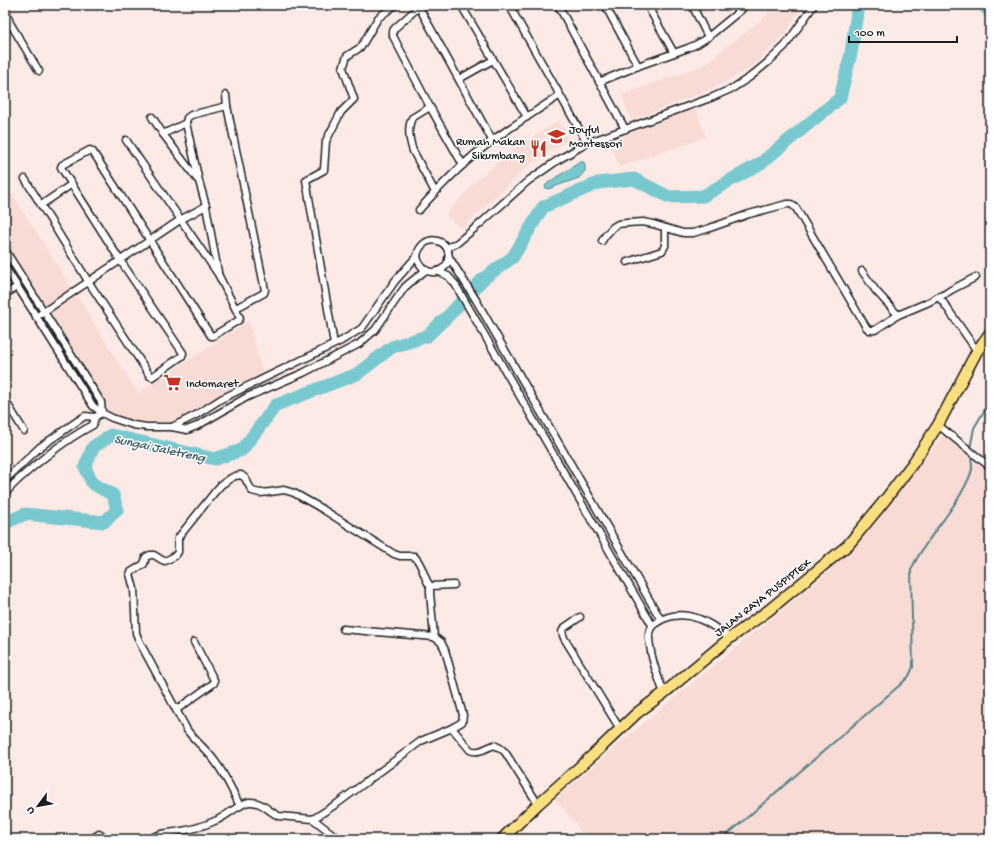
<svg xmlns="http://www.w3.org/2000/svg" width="995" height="844" viewBox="0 0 995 844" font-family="'Gochi Hand',sans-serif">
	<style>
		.built { fill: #f8dbd4 }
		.water { fill: #78c9cf; stroke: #538487 }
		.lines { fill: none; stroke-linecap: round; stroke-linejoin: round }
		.stream { stroke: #538487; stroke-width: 2 }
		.river { stroke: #78c9cf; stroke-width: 13 }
		.minor-casing { stroke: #1c1c1c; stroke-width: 9 }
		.primary-casing { stroke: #1c1c1c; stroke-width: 13 }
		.minor { stroke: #fff; stroke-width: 6 }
		.primary { stroke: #fce080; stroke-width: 10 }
		.labels { text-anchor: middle; stroke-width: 3; stroke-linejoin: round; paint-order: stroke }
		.poi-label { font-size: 12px; fill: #1c1c1c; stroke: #fff; text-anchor: start }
		.street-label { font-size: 12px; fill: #1c1c1c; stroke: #fff }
		.water-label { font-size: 13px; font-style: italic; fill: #416164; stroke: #fff }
	</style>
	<rect width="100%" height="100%" fill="#fbeae6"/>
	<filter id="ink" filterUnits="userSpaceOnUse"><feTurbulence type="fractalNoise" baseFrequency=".025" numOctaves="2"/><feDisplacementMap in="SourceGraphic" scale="8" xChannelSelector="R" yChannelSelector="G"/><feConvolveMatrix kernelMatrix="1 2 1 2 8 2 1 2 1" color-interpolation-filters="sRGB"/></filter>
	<g filter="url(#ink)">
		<!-- built -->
		<g class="built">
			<path d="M772 5H803L784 35 750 68 715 87 631 120 622 95 704 65 766 16Z"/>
			<path d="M695 108 706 137 619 167 610 141Z"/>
			<path d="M559 121 569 139 528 166 461 229 446 215 475 182 515 148Z"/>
			<path d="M10 191 138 393 249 321 262 373 188 415 171 423 132 421 109 413 5 254V194Z"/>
			<path d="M943 436 990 474V839H588L555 799 626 738 822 577 859 542Z"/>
		</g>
		<!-- water -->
		<path class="water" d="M580 162H584L585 166V171L579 178 548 189 546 188 545 186 549 182Z"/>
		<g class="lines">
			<!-- stream -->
			<g class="stream">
				<path d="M970 449 974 428 990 401"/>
				<path d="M720 839 728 834 901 684 909 676 913 667 911 570C923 543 944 522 959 497 964 488 970 479 972 469 972 464 971 458 971 453"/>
			</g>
			<!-- river -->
			<g class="river">
				<path d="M983 5 990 12"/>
				<path d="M5 523 25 514 104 522 117 510 113 495 92 483 85 467 93 447 111 435 215 459 242 450 276 405 357 374 392 347 427 336 449 315 483 279 513 257 543 207 598 183 634 179 669 197 703 196 761 163 840 98 851 53 858 5"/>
			</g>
			<defs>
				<g id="minor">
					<path d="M421 5 395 28 393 31V36L430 107 463 165"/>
					<path d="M461 5 527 117"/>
					<path d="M509 5 587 143"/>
					<path d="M558 5 625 129"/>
					<path d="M605 5 638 66"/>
					<path d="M647 5 674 53"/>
					<path d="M692 5 708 37"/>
					<path d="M5 7 10 23 39 71"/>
					<path d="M419 7 492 140"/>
					<path d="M459 79 493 60"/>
					<path d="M599 82 638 66 688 48 697 44 708 37 741 10 745 5"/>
					<path d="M226 95 227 106 265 290 264 293 236 308"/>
					<path d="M430 107 412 118C407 128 410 142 413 151L435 192"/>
					<path d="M152 117 163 134 197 179"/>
					<path d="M163 134 186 123"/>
					<path d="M25 179 88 281 150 376 152 377 182 356 183 353 120 260 62 169 61 167 62 165 90 150 93 152 211 336H213L239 320 240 318 218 274 126 140"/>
					<path d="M41 205 72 184"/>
					<path d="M419 210C441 185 467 159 493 140 515 124 538 110 560 95"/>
					<path d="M602 241 605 236 613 227 618 224 627 223 643 222 653 224 683 233H693L707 229 749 214 787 204H791L796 208 866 327 869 330H875L898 315 929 302 938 297 943 302 977 351"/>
					<path d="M447 248 457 243 481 223 528 181 558 160 587 143 713 97 733 88 750 77 767 63 785 46 814 5"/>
					<path d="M5 250 101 402 102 413"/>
					<path d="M449 257 476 300 661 620"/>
					<path d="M627 262 662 251 665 246V228"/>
					<path d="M5 267 93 406 102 413 112 418 133 425 147 427H172L187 430 197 426 247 397 303 373 359 344 375 330 405 287 412 281 426 270"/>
					<path d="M437 271 448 276 455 284 652 625"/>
					<path d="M862 271 876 291 898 315"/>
					<path d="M218 272 206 206 199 181 186 123 187 118 191 115 227 106"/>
					<path d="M5 294 17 287"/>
					<path d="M938 297 945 294 951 290 976 277"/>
					<path d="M36 317 180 220 206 206"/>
					<path d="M334 344 306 180 324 170 326 141 341 112 354 99 343 68 347 56 361 47 378 18 395 5"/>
					<path d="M5 400 24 431"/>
					<path d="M938 425 990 467"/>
					<path d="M172 427 196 415 221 399 341 341 359 330 362 328 395 281 417 256C422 231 453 239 448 259 448 263 445 267 442 269 430 277 419 268 417 256"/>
					<path d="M5 480 40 447 76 422 85 416 95 417"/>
					<path d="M5 494C13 483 24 475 34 466 52 451 72 436 93 425L95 417 102 413"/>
					<path d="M580 617 564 628 562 632 564 638 620 729"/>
					<path d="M343 629 434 637"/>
					<path d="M664 693C658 677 652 663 650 646 649 641 648 635 650 630 652 624 658 622 663 619 689 608 710 623 730 638"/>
					<path d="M176 710 214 683V680L194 642"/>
					<path d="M452 728 470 750C478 754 486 748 494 745L500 748 505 752 538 804"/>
					<path d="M240 806C232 790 225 774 214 760 206 749 195 741 187 730L140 643 136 633 134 589 130 574 131 572 144 564 146 557 150 555H154L162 560 165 561 175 556 178 552V538L214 493 221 485 231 478 235 476 241 475 245 478 252 491 260 493 270 492 284 490 294 493 319 507 394 554 400 556H414C424 566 422 575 430 586"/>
					<path d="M313 819 338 803 421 741 452 728 462 722 463 715 445 650 441 642 434 637 430 593V586L454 585"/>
					<path d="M91 839 99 834 107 839"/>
					<path d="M150 839C161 832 170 833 182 831 194 829 206 825 217 820 227 816 240 803 249 802 263 801 268 812 279 816L313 819 339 839"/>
				</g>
				<path id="primary" d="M502 839 538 804 593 755 637 713 664 693 730 638 769 610 848 545 885 500 913 463 938 425 977 351 990 333"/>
			</defs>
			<!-- minor casing -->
			<use href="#minor" class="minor-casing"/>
			<!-- primary casing -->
			<use href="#primary" class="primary-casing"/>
			<!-- minor -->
			<use href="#minor" class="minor"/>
			<!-- primary -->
			<use href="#primary" class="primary"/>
		</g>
	</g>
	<!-- icons -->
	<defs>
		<symbol id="school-bare" viewBox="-9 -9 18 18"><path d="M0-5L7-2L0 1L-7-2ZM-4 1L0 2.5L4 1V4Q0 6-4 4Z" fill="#c8321e" stroke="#fff" stroke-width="2.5" paint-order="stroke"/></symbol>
		<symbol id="restaurant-bare" viewBox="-9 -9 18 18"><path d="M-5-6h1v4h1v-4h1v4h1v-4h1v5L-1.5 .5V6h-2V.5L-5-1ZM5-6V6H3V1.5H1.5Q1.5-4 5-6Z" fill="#c8321e" stroke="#fff" stroke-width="2.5" paint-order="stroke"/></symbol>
		<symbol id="supermarket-bare" viewBox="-9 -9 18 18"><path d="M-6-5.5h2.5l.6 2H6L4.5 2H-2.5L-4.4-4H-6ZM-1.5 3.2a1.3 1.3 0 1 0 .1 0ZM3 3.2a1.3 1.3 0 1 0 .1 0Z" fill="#c8321e" stroke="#fff" stroke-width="2.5" paint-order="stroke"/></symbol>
	</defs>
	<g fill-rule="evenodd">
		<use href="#school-bare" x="544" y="124" width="25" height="25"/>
		<use href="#restaurant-bare" x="526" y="136" width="25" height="25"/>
		<use href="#supermarket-bare" x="160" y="370" width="25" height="25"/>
	</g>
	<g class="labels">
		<!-- poi labels -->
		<g class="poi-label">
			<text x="569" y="133">Joyful<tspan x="569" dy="14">Montessori</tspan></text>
			<text x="525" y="145" text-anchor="end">Rumah Makan<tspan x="525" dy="14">Sikumbang</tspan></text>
			<text x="186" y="387">Indomaret</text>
		</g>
		<!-- street labels -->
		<g class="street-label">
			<text transform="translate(762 597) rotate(-38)" y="4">JALAN RAYA PUSPIPTEK</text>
		</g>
		<!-- water labels -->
		<g class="water-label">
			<text transform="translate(160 447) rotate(12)" y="5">Sungai Jaletreng</text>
		</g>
	</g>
	<!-- margin -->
	<rect width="995" height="844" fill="none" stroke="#fff" stroke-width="20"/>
	<rect x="10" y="10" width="975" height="824" fill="none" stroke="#1c1c1c" stroke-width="1.5" filter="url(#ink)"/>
	<!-- north arrow -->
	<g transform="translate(38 806) rotate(238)" stroke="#ffffff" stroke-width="3" paint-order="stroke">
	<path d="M0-3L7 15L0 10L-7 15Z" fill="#1c1c1c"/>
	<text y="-6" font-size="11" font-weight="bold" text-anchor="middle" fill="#1c1c1c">U</text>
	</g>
	<!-- scale -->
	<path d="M849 36v6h108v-6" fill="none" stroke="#1c1c1c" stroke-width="2"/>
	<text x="855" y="36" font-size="12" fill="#1c1c1c" stroke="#ffffff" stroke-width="3" paint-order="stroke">100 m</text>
</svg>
